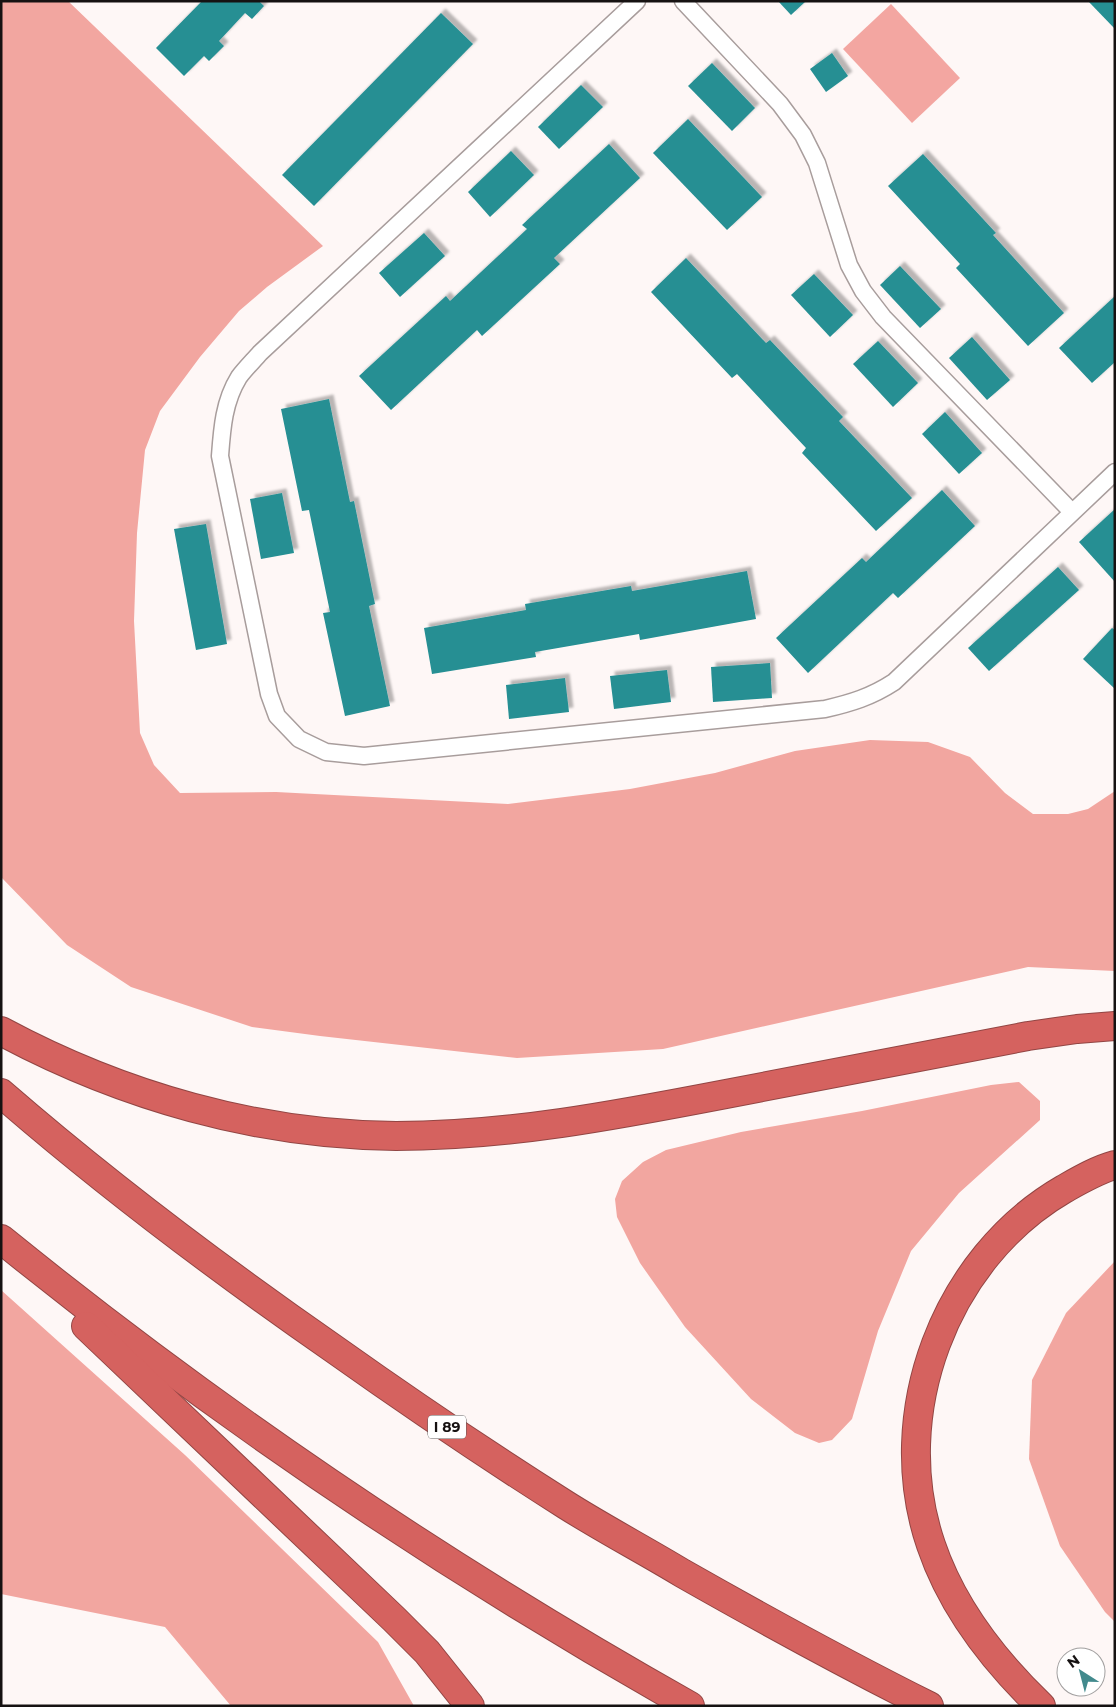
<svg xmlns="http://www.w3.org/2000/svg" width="1116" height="1707" viewBox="0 0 1116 1707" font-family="Montserrat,sans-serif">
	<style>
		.forest { fill: #f2a6a0 }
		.water { fill: #f3a6a1 }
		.building { fill: #258f93; filter: url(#shadow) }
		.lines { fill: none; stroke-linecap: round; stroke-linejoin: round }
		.lane-casing { stroke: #a89d9c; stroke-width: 19 }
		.highway-casing { stroke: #924644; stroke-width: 30 }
		.lane { stroke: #fff; stroke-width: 16 }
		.highway { stroke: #d5625f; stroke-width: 28 }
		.labels { text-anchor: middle; stroke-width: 4; stroke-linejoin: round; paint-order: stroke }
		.shield { fill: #fff; stroke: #5c5959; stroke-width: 1 }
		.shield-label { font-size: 14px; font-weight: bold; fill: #161212 }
	</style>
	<defs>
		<filter id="shadow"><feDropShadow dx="4.5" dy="-4.5" stdDeviation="1" flood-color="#0004"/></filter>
	</defs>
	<rect width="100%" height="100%" fill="#fef7f6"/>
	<!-- forest -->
	<g class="forest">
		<path d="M1 1H68L323 246 267 287 239 311 200 357 160 411 145 450 137 533 134 621 140 733 154 765 180 793 276 792 508 804 630 789 715 773 795 751 870 740 928 742 970 757 1005 793 1033 814H1068L1088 809 1115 791V971L1028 967 663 1049 517 1058 320 1036 252 1027 131 987 67 945 1 877Z"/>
		<path d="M1019 1082 1040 1101V1120L959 1193 911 1251 878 1331 852 1419 832 1440 819 1443 795 1433 751 1399 685 1327 640 1263 617 1217 615 1199 622 1181 643 1162 666 1150 741 1132 862 1111 991 1085Z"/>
		<path d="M1115 1261V1622L1105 1612 1060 1546 1029 1459 1032 1380 1066 1313Z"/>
		<path d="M1 1290 185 1455 378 1642 414 1706H231L165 1627 1 1594Z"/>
	</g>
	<!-- water -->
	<path class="water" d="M891 4 960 78 912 123 843 49Z"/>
	<!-- building -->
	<g class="building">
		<path d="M202 1H259L264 6 252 19 245 13 219 41 224 46 209 61 204 56 184 76 156 48Z"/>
		<path d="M778 1H806L791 15Z"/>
		<path d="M1088 1H1115V29Z"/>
		<path d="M441 13 473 44 314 206 282 175Z"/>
		<path d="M832 53 848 76 826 92 810 69Z"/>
		<path d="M712 63 755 108 732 131 688 86Z"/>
		<path d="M581 85 603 107 559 149 538 127Z"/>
		<path d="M688 119 762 197 727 230 653 153Z"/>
		<path d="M609 144 640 178 554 258 560 264 482 336 477 330 391 410 359 376 446 296 450 301 527 229 522 225Z"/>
		<path d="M511 151 534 175 490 217 468 192Z"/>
		<path d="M923 154 996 233 993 235 1064 313 1028 346 956 268 960 264 888 186Z"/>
		<path d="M424 233 445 256 400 297 379 273Z"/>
		<path d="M686 258 766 343 770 340 843 417 839 421 912 498 876 531 802 453 806 448 737 374 732 378 651 292Z"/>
		<path d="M900 266 941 309 920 328 880 285Z"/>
		<path d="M814 274 853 315 830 337 791 295Z"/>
		<path d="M1115 296V362L1092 383 1059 348Z"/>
		<path d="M972 337 1010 380 987 400 949 358Z"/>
		<path d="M878 341 918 383 893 407 853 364Z"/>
		<path d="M329 399 350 502 354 501 375 604 369 606 390 706 345 716 323 613 330 612 309 510 302 511 281 409Z"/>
		<path d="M945 412 982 453 959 474 922 434Z"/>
		<path d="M942 490 975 526 898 598 893 593 808 673 776 638 862 558 866 562Z"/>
		<path d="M282 493 294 553 261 559 250 499Z"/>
		<path d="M1115 509V582L1079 542Z"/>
		<path d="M206 524 227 644 196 650 174 529Z"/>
		<path d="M1058 567 1079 590 989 671 968 648Z"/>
		<path d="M747 571 756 619 640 640 639 634 535 652 536 657 432 674 424 628 526 610 525 604 631 586 632 591Z"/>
		<path d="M1112 628 1115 630V689L1083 659Z"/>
		<path d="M770 663 772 698 713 702 711 667Z"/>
		<path d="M667 670 671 702 614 709 610 676Z"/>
		<path d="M565 678 569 712 509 719 506 685Z"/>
	</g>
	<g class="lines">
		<defs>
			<g id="lane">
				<path d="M637 1 260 353C253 361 245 369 239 377 224 401 222 428 220 456L269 694 277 716 299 739 326 752 364 756 825 709C851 703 871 697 894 682L1115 472"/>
				<path d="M683 1 780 104 803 135 817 163 849 265 863 291 883 317 1072 512"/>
			</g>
			<g id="highway">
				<path d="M1 1031C122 1096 258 1135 396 1136 508 1136 617 1115 726 1094 827 1075 927 1055 1028 1036L1077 1029 1115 1026"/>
				<path d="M1 1093C107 1185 219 1269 334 1349 410 1403 487 1455 566 1505 604 1529 644 1550 682 1573 763 1619 845 1664 929 1706"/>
				<path d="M1 1239C217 1414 448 1570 690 1706"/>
				<path d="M86 1326 394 1619 427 1652 470 1706"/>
				<path d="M1041 1706C994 1661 952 1607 931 1545 886 1414 945 1258 1064 1189 1080 1180 1097 1170 1115 1165"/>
			</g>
		</defs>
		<!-- lane casing -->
		<use href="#lane" class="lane-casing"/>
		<!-- highway casing -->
		<use href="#highway" class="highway-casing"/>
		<!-- lane -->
		<use href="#lane" class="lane"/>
		<!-- highway -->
		<use href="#highway" class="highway"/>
	</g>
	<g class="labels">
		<!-- shield labels -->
		<rect class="shield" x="428" y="1415.5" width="38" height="23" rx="4"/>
		<g class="shield-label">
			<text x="447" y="1432">I 89</text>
		</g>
	</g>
	<!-- border -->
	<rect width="1116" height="1707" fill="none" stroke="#161212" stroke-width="5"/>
	<!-- north arrow -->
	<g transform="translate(1081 1672) rotate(324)"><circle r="24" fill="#ffffff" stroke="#a2a0a0"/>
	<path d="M0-4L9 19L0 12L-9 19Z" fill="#428a8d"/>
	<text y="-8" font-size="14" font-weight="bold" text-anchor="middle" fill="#161212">N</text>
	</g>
</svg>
